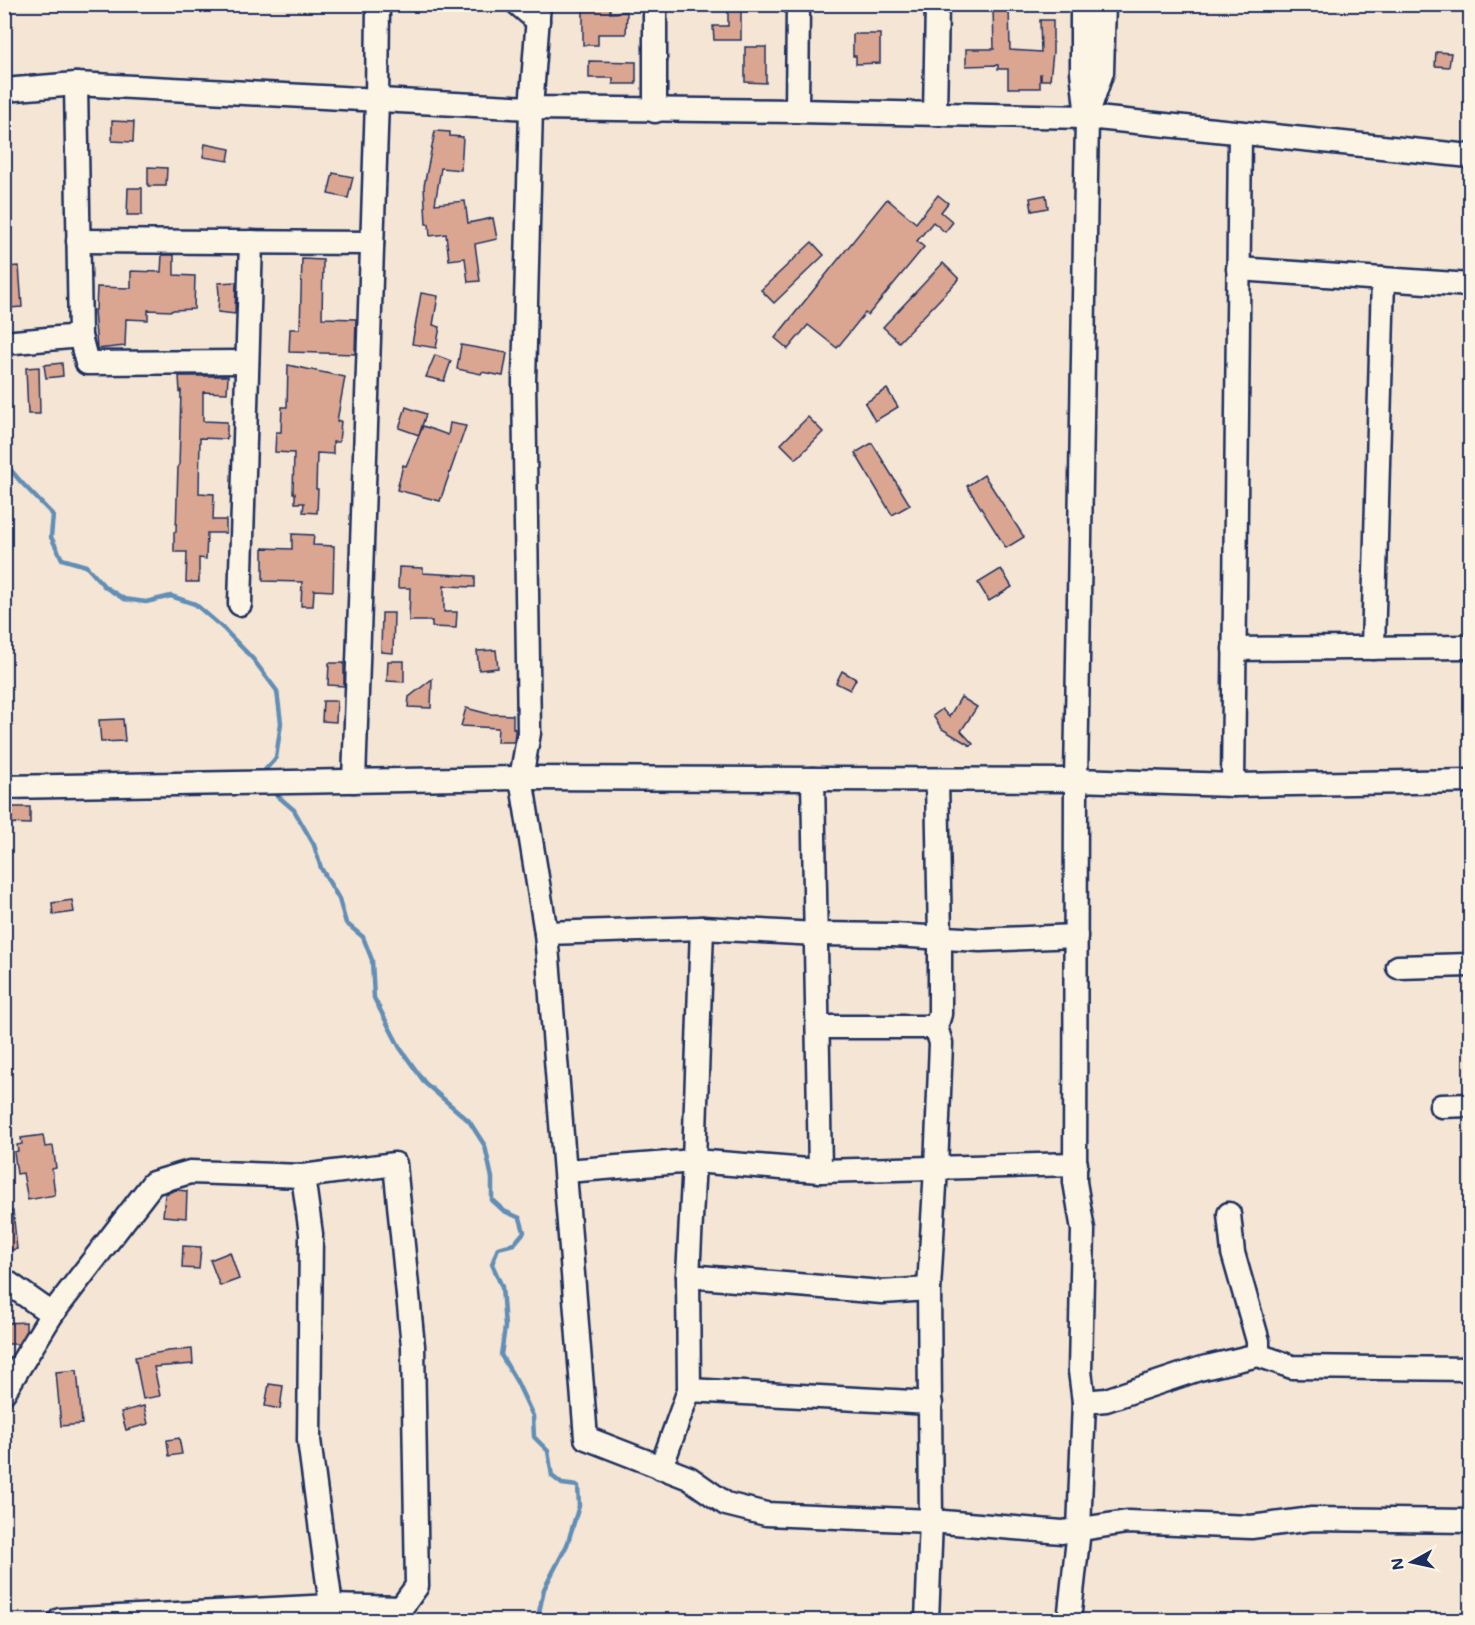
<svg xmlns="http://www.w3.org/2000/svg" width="1475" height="1625" viewBox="0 0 1475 1625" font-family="Mali,sans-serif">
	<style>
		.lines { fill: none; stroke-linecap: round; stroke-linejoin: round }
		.stream { stroke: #618eb6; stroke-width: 4.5 }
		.building { fill: #dba691; stroke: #1b2f5e; stroke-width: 1.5 }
		.minor-casing { stroke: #1b2f5e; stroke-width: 27 }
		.minor { stroke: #fcf5e5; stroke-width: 22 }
	</style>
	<rect width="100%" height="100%" fill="#f5e5d4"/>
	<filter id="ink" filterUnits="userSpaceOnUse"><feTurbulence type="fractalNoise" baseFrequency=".0167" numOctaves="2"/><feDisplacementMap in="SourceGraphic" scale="12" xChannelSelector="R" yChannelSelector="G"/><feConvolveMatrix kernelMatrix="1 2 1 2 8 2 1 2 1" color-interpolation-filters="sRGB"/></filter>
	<g filter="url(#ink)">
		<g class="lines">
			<!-- stream -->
			<g class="stream">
				<path d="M4 462 21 482 53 515 51 537 62 559 86 566 105 587 124 599 146 602 171 596 195 604 223 628 253 659 277 691 281 723 276 758 264 771"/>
				<path d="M272 791 294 810 314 845 321 868 339 899 346 923 363 937 372 960 374 998 400 1048 425 1083 469 1121 485 1146 492 1178V1200L504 1211 520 1218 524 1232 514 1244 498 1248 492 1264 502 1287 505 1327 501 1355 517 1382 533 1416 534 1437 548 1451 552 1476 562 1484 578 1486 579 1506 567 1545 544 1589 538 1617 540 1620"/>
			</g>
		</g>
		<!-- building -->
		<g class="building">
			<path d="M583 4H610V13L627 12 626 34H598V45H583Z"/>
			<path d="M728 4H741V40H714L713 26H728Z"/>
			<path d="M993 7H1009L1010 50 1041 52 1040 20H1053V52L1050 80H1041V74H1040V88H1008V69H998V65L966 66V49H994Z"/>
			<path d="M853 34H880V63L856 64V56H853Z"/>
			<path d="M745 47H766V83L745 82Z"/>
			<path d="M1436 52 1451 53 1449 67 1435 66Z"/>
			<path d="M589 61 636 62V84H613V78H589Z"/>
			<path d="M112 121 134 122 133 142 112 141Z"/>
			<path d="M435 131 450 132V136L463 137 461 170 441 168 435 204 465 201 468 223 493 218 497 239 475 244 480 281 468 282 465 258 449 260 446 234 430 236 429 224H426L424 186Z"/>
			<path d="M205 144 230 149 228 161 203 157Z"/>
			<path d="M148 167 167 168 166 186H148Z"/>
			<path d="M333 173 353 177 348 198 328 194Z"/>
			<path d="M128 188H142V215H127Z"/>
			<path d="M938 195 948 203 941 212 953 222 945 232 933 222 917 241 924 247 868 315 865 313 837 348 808 325 788 349 775 338 887 199 916 223Z"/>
			<path d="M1046 195 1048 208 1032 211 1030 198Z"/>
			<path d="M812 242 824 255 774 303 761 290Z"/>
			<path d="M162 255H174V275L195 276 194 309 173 310 172 311 148 310V320L126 319 125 346 97 349 94 310H96L97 287 131 288V271L161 272Z"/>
			<path d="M302 259 323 260 322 318 356 319 355 354 289 352 290 329H300Z"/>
			<path d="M943 263 959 279 899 342 883 327Z"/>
			<path d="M19 266 22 307 9 308 7 287H4V267Z"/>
			<path d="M236 282 235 314 218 312 219 294 218 283Z"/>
			<path d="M421 293 438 296 433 325 440 327 436 348 412 344Z"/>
			<path d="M461 345 507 353 503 376 482 372 481 374 457 369Z"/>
			<path d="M435 355 451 361 444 381 426 377Z"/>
			<path d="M62 363 63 376 46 378 44 365Z"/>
			<path d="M288 365 345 377 337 421H341L339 442H333V454L317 453 316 489H318L317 513 303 512 304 503H295V493H293L294 453 275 452 276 432H281L282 407H287Z"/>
			<path d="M39 367 40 414H28L26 368Z"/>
			<path d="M179 376H228L227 393 203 392V421L227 422V439L200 438 199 493 214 494 213 520H226V533H207L206 559 199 558V582H186L187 552H174V532H176L178 466H179L181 391 180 392Z"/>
			<path d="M887 389 898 407 875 421 865 403Z"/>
			<path d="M406 407 426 414 419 435 399 428Z"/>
			<path d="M808 417 823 432 796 459 781 444Z"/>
			<path d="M450 423 466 426 440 501 397 490 403 465 406 466 423 426 448 435Z"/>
			<path d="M872 443 910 505 892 515 855 453Z"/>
			<path d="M984 475 1024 537 1006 548 967 486Z"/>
			<path d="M292 534 314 535 313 545 334 546 333 591 314 590 313 606H301L302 582 263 581V548L292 549Z"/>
			<path d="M399 567 423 568V573L475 576V587L444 586V612H457L456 628 432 627V621H409L410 588H398Z"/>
			<path d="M1001 569 1012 587 989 601 978 583Z"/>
			<path d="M382 613H394L393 653 381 652Z"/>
			<path d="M496 650 498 668 479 670 477 651Z"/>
			<path d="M388 661H404V682L387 681Z"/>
			<path d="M329 663H344V686L328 685Z"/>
			<path d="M842 671 856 679 850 690 836 683Z"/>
			<path d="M432 679 431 708 408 707 409 697Z"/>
			<path d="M961 697 977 707 961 731 973 744 971 746 942 729 933 716 942 709 949 717Z"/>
			<path d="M323 701H337L336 722 322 721Z"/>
			<path d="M466 708 489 714 513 715V728L515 729V732L514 742H497L498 728 461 726Z"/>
			<path d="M123 719 125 741 101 742 99 720Z"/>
			<path d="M4 807H30V824L4 823Z"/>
			<path d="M72 900 74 912 53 915 52 903Z"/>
			<path d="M43 1135 45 1147 53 1146 56 1168 52 1169 55 1195 28 1200 23 1173 17 1174 14 1152 18 1151 17 1145 22 1144 21 1138Z"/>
			<path d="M176 1190 187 1191 186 1218 163 1216 165 1194Z"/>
			<path d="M13 1211 17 1249 4 1251V1212Z"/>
			<path d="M183 1246 201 1247 199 1269 182 1268Z"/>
			<path d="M230 1252 239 1279 220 1286 210 1260Z"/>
			<path d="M26 1322V1330L18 1344H4V1323Z"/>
			<path d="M192 1349 193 1364 154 1367 160 1396 143 1399 135 1357 168 1351Z"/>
			<path d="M77 1370 82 1424 61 1426 56 1372Z"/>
			<path d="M269 1384 283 1386 280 1409 265 1406Z"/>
			<path d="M144 1406 148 1424 126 1430 121 1412Z"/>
			<path d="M179 1438 182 1454 169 1456 167 1440Z"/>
		</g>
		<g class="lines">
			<defs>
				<g id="minor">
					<path d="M518 4 538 21"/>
					<path d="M539 4 531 108 524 381 529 733 521 778 546 933 586 1438 689 1478 726 1504 766 1514 931 1521 1062 1532 1127 1522 1251 1527 1312 1519 1470 1521"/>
					<path d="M76 84 80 336 87 363 247 362"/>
					<path d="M4 90 76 84 531 108 797 111 1087 117 1470 156"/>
					<path d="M1089 110 1102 72 1104 4"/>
					<path d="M655 111V4"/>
					<path d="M797 111 798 4"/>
					<path d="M935 114 937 4"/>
					<path d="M78 241 372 243"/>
					<path d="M1238 269 1470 285"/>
					<path d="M4 343 80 336"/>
					<path d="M240 604 251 242"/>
					<path d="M1373 648 1383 279"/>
					<path d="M1234 649 1470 647"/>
					<path d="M813 779 820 1171"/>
					<path d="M354 781 377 101 378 4"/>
					<path d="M1233 785 1240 133"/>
					<path d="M4 787 521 778 1076 780 1233 785 1470 781"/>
					<path d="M546 933 702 928 817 934 893 935 980 940 1076 936"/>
					<path d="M1398 967 1470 965"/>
					<path d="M818 1027H936"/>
					<path d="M1441 1106 1470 1105"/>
					<path d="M566 1171 694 1161 820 1171 1076 1164"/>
					<path d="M303 1176 311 1234 309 1440 331 1606"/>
					<path d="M1229 1214 1233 1253 1258 1341V1355"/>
					<path d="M688 1276 882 1292 929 1289"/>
					<path d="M4 1280 52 1314"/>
					<path d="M689 1390 931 1403"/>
					<path d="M4 1392 52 1314 153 1183 190 1172 303 1176 395 1164 413 1346 417 1586 401 1608 331 1606 60 1620"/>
					<path d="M1084 1402 1106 1400 1199 1369 1258 1355 1292 1367 1470 1369"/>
					<path d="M661 1468 689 1390 688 1276 694 1161 702 928"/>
					<path d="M927 1620 931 1521 929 1289 936 1168 941 1043 936 1027 940 1014V939L937 780"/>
					<path d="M1069 1620 1079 1530 1084 1402 1080 1371 1083 1230 1075 1182 1076 780 1087 117 1082 71V4"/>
				</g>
			</defs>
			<!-- minor casing -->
			<use href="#minor" class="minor-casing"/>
			<!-- minor -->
			<use href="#minor" class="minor"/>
		</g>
	</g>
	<!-- margin -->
	<rect width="1475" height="1625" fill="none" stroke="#fcf5e5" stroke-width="24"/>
	<rect x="12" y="12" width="1451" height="1601" fill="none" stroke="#1b2f5e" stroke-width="2" filter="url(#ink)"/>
	<!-- north arrow -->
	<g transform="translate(1412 1562) rotate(262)" stroke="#fcf5e5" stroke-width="4.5" paint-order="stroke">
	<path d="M0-4.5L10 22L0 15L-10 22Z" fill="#1b2f5e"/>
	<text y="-9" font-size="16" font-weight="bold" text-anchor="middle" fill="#1b2f5e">N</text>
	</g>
</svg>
